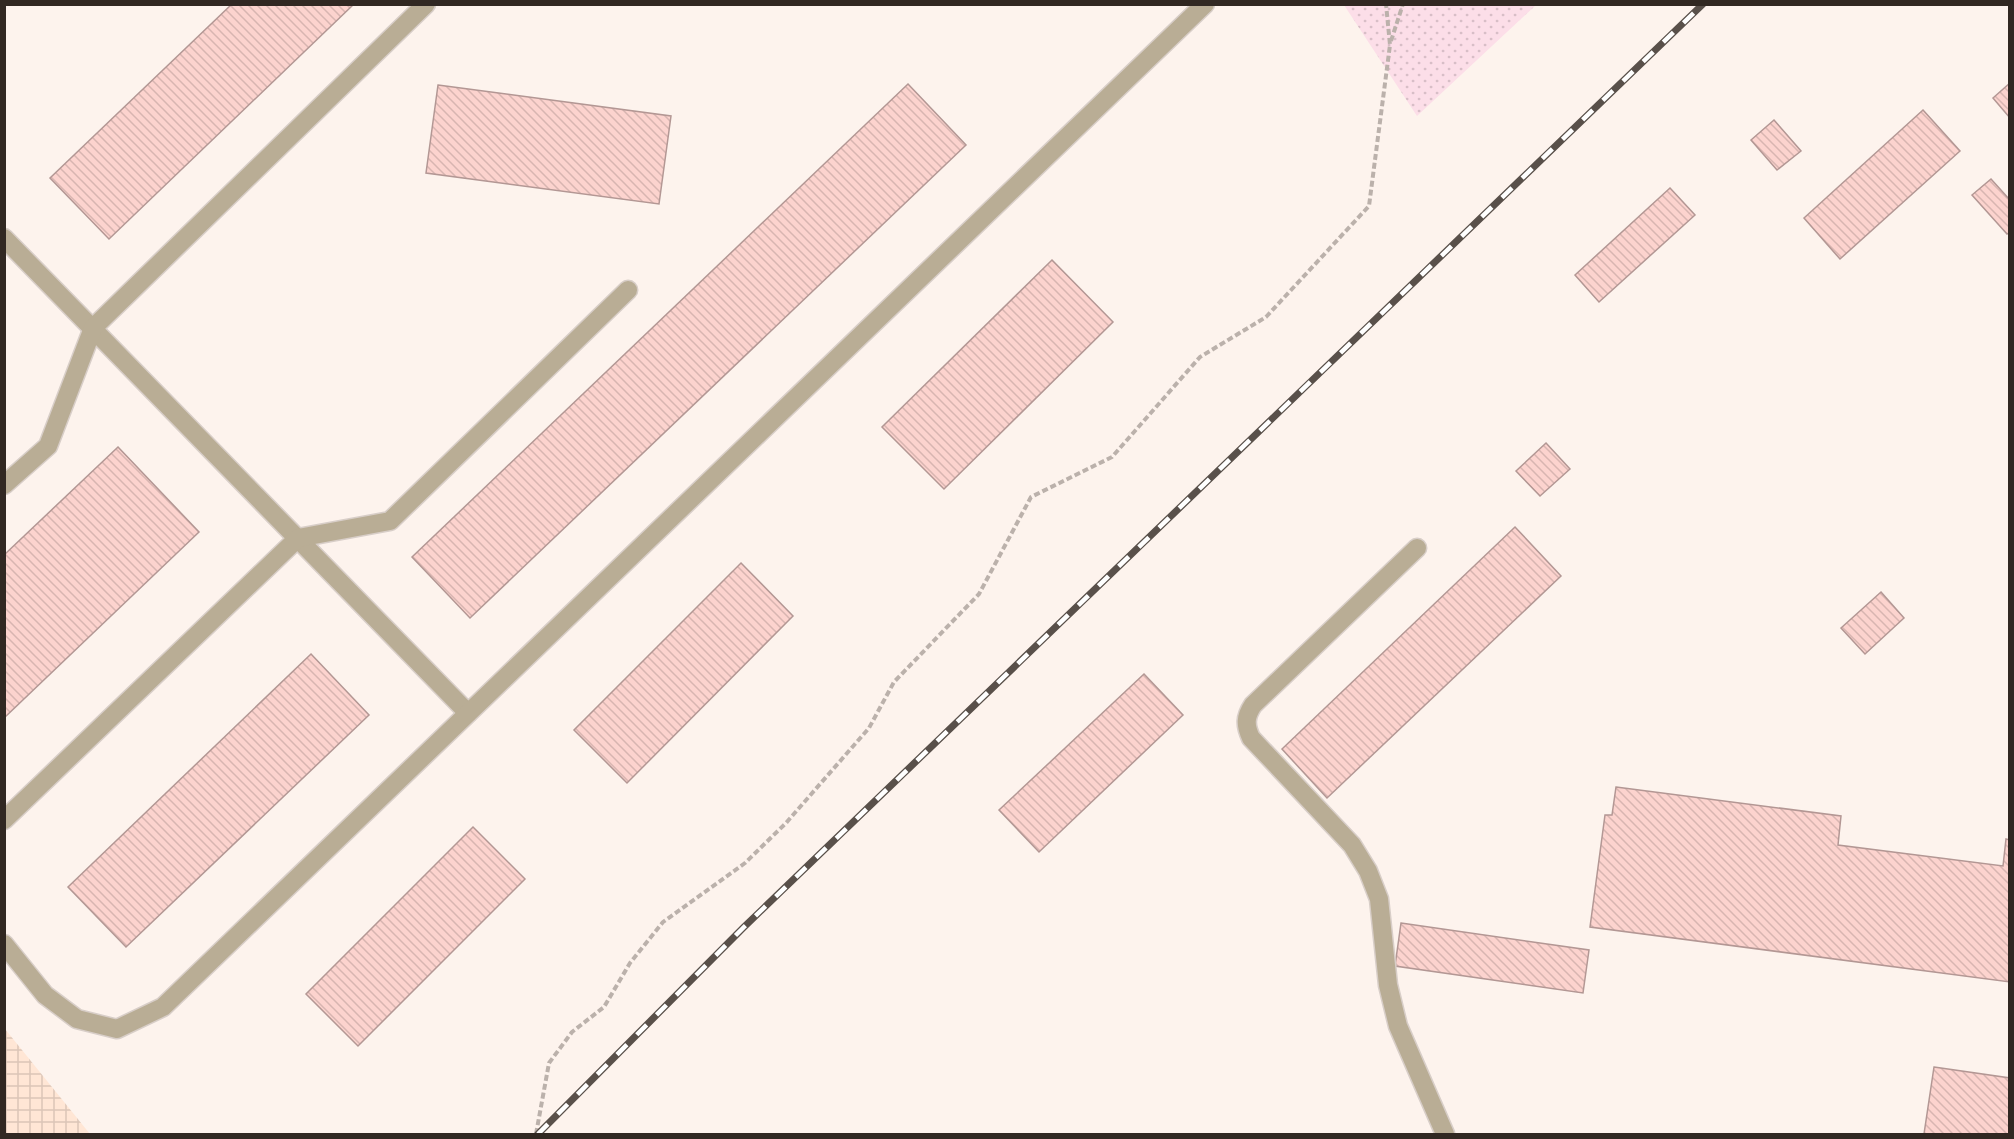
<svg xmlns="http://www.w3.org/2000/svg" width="2014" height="1139" viewBox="0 0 2014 1139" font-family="'IBM Plex Serif',serif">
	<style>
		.industrial { fill: url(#industrial-grid) }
		.park { fill: url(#park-dots) }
		.building { fill: url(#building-back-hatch); stroke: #b39794; stroke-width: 1.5 }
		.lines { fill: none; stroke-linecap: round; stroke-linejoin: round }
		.lane-casing { stroke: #d8cec8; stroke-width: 21 }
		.path { stroke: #bbb1ab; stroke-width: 4; stroke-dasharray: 6 3; stroke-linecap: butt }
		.lane { stroke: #b9ad95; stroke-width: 18 }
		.rail-casing { stroke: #59504a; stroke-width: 7 }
		.rail { stroke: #fff; stroke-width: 4.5; stroke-dasharray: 14; stroke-linecap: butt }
	</style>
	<defs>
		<pattern id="industrial-grid" width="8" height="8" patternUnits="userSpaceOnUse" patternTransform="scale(1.5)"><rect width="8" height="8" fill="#ffe6d5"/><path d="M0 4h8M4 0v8" fill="none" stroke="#dbc5b7"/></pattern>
		<pattern id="park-dots" width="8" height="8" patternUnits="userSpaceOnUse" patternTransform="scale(1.5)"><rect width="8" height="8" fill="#fcdee8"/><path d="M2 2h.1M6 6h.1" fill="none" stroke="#d8bec7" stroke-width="1.8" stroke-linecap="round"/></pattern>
		<pattern id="building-back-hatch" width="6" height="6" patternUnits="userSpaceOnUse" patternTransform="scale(1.5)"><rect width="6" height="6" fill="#fcd3ce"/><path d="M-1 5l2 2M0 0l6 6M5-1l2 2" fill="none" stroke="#d8b5b1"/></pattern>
	</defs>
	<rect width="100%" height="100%" fill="#fdf3ed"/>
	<!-- industrial -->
	<path class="industrial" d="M5 1029 90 1134H5Z"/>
	<!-- park -->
	<path class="park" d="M1344 5H1536L1417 116Z"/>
	<!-- building -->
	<g class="building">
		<path d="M232 4H354L109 239 50 178Z"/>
		<path d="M2010 83V118L1993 98Z"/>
		<path d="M908 84 966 145 470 618 412 557Z"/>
		<path d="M438 85 671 116 659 204 426 173Z"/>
		<path d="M1923 110 1960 151 1840 259 1804 218Z"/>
		<path d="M1774 120 1801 151 1777 170 1751 140Z"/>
		<path d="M1991 179 2010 200V232L2007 234 1972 195Z"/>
		<path d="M1670 188 1695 215 1599 302 1575 275Z"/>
		<path d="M1052 260 1113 322 944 489 882 427Z"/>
		<path d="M1546 443 1570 469 1540 496 1516 471Z"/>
		<path d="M118 447 199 532 4 718V555Z"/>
		<path d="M1515 527 1561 576 1327 798 1282 749Z"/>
		<path d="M741 563 793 616 627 783 574 730Z"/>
		<path d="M1881 592 1904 618 1865 654 1841 628Z"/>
		<path d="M311 654 369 715 126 947 68 887Z"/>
		<path d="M1144 674 1183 715 1039 852 999 810Z"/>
		<path d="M1616 787 1841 816 1838 845 2003 866 2006 839 2010 840V982L1590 927 1605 815H1612Z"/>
		<path d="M473 827 525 879 358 1046 306 994Z"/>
		<path d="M1401 923 1589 950 1583 993 1395 966Z"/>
		<path d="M1934 1067 2010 1078V1134H1924Z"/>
	</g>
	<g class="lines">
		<defs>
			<g id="lane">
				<path d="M4 238 468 713"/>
				<path d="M4 485 48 446 93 328 426 4"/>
				<path d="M1417 548 1253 705C1245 717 1245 725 1251 738L1352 845 1368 871 1379 899 1388 985 1398 1026 1445 1134"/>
				<path d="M4 820 298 538 390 521 628 290"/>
				<path d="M4 944 45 995 77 1019 117 1029 163 1007 1205 4"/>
			</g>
		</defs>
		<!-- lane casing -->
		<use href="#lane" class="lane-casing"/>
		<!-- path -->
		<g class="path">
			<path d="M1391 41 1403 4"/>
			<path d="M536 1134 549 1063 572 1032 604 1007 630 963 663 922 745 863 786 823 869 728 894 682 979 594 1031 497 1112 457 1200 357 1266 317 1369 206 1390 45 1386 4"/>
		</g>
		<!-- lane -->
		<use href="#lane" class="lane"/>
		<defs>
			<path id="rail" d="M538 1134 744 927 1703 4"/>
		</defs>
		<!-- rail casing -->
		<use href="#rail" class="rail-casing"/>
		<!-- rail -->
		<use href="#rail" class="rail"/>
	</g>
	<!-- border -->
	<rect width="2014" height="1139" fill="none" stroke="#312822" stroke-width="12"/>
</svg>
